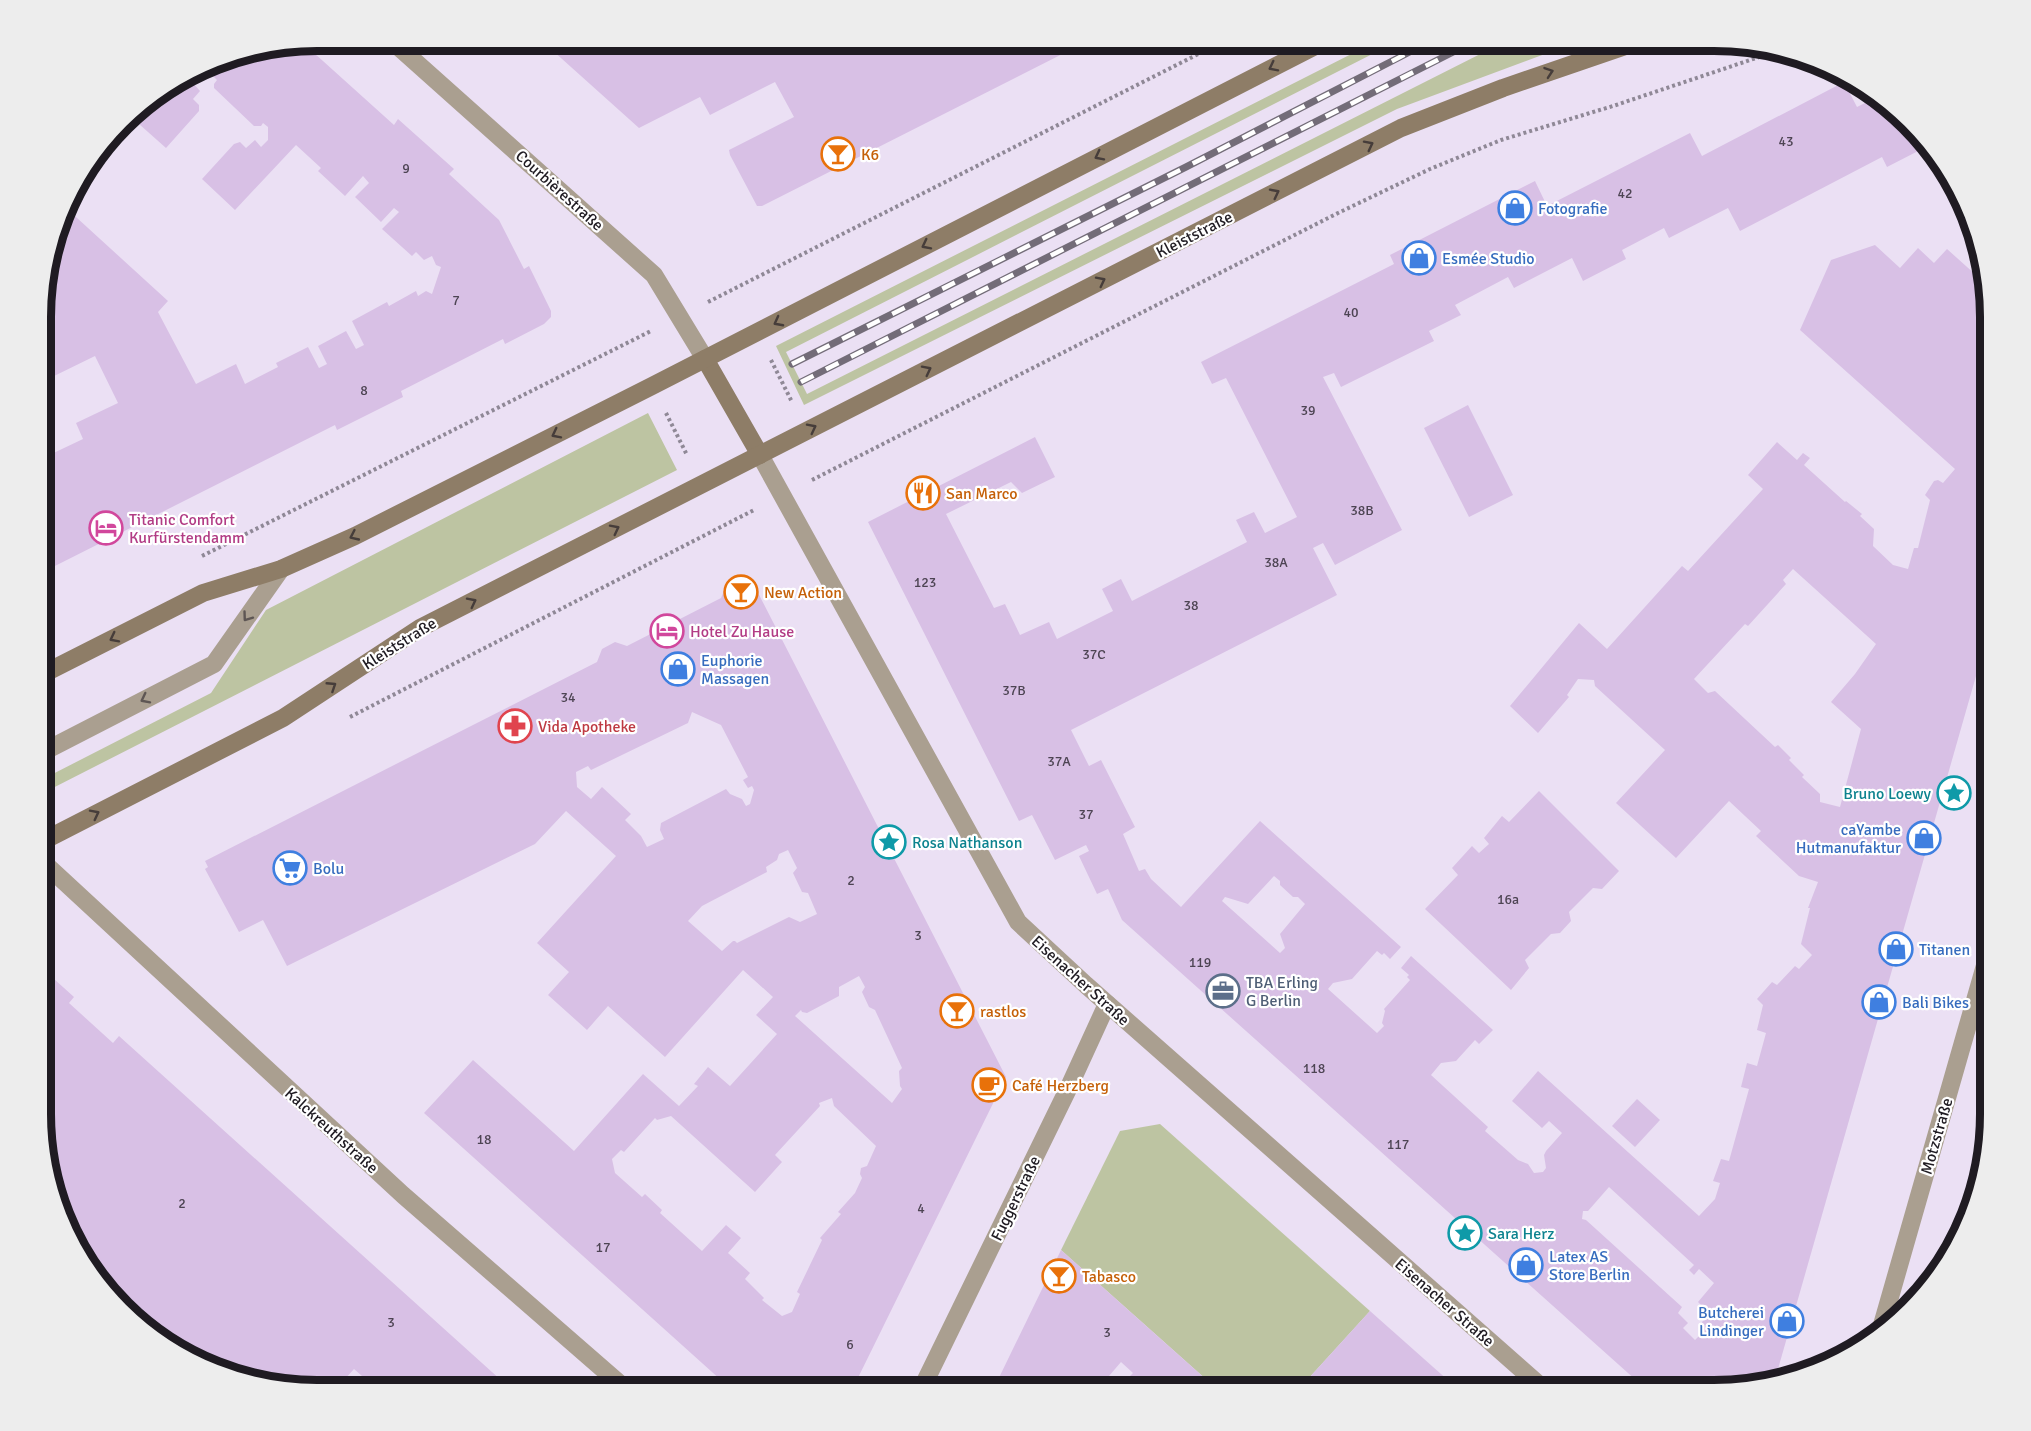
<svg xmlns="http://www.w3.org/2000/svg" width="2031" height="1431" viewBox="0 0 2031 1431" font-family="Signika,sans-serif">
	<style>
		.green { fill: #bdc4a2 }
		.building { fill: #d8c0e5; fill-rule: evenodd }
		.lines { fill: none; stroke-linecap: round; stroke-linejoin: round }
		.path { stroke: #8f8896; stroke-width: 4; stroke-dasharray: 3 3; stroke-linecap: butt }
		.lane { stroke: #aa9f90; stroke-width: 18 }
		.street { stroke: #aa9f90; stroke-width: 18 }
		.secondary { stroke: #8e7d67; stroke-width: 18 }
		.rail-casing { stroke: #736c78; stroke-width: 7 }
		.rail { stroke: #fff; stroke-width: 4.5; stroke-dasharray: 14; stroke-linecap: butt }
		.oneway { stroke: #463d3a }
		.oneway2 { stroke: #5e5654 }
		.labels { text-anchor: middle; stroke-width: 4.5; stroke-linejoin: round; paint-order: stroke }
		.number-label { font-size: 14px; fill: #4d4453 }
		.food-label { font-size: 16px; fill: #c56008; stroke: #fff; text-anchor: start }
		.street-label { font-size: 16px; fill: #1f1b22; stroke: #fff }
		.shop-label { font-size: 16px; fill: #366cbe; stroke: #fff; text-anchor: start }
		.hotel-label { font-size: 16px; fill: #b23c85; stroke: #fff; text-anchor: start }
		.health-label { font-size: 16px; fill: #be3a42; stroke: #fff; text-anchor: start }
		.culture-label { font-size: 16px; fill: #0d838f; stroke: #fff; text-anchor: start }
		.service-label { font-size: 16px; fill: #4e5e75; stroke: #fff; text-anchor: start }
		.rim { fill: none; stroke: #1f1b22; stroke-width: 8 }
	</style>
	<rect width="100%" height="100%" fill="#ebe0f4"/>
	<!-- green -->
	<g class="green">
		<path d="M1377 41H1398L786 352 807 394 1506 41H1580L1397 109 804 405 776 346Z"/>
		<path d="M648 413 677 470 43 793V779L211 693 266 610Z"/>
		<path d="M1160 1124 1370 1311 1298 1390H1218L1061 1250 1120 1131Z"/>
	</g>
	<!-- building -->
	<g class="building">
		<path d="M542 41H1088L762 206H757L730 155 729 150 794 117 775 82 710 115 700 97 639 128Z"/>
		<path d="M303 43 394 125 398 119 454 169 449 174 499 220 524 269 529 266 551 311V317L544 324 505 344 503 339 401 391 403 397 337 430 335 425 43 572V458L83 439 76 423 118 403 95 356 50 378 43 364V281L65 207 168 301 158 312 196 384 236 364 245 384 278 367 276 363 308 347 319 368 327 364 318 346 346 331 356 349 364 345 352 321 387 302 389 306 416 291 418 296 426 291 432 294 441 267 436 265 432 256 424 260 416 252 412 256 382 229 399 212 394 208 381 222 355 197 369 183 363 176 345 196 318 171 321 168 296 145 235 210 202 179 234 144 240 142 246 148 255 140 261 147 268 140V127L263 123 261 126H254L214 88V84L217 80 212 75 199 77 193 83 200 91 193 99 199 105V111L166 148 130 116 137 108 211 61Z"/>
		<path d="M1844 82 1857 107 1879 96 1883 98 1924 148 1887 167 1882 157 1740 231 1728 208 1669 238 1664 228 1622 250 1626 259 1583 281 1572 258 1514 288 1508 277 1455 305 1461 315 1429 331 1434 341 1341 387 1334 373 1323 377 1402 530 1335 565 1323 543 1313 548 1337 595 1071 730 1089 766 1101 760 1135 827 1123 834 1139 871 1145 869 1151 879 1181 907 1260 821 1401 947 1390 959 1384 953 1382 955 1377 951 1352 979 1333 983 1328 989 1377 1033 1384 1026 1382 1023 1385 1011 1384 1009 1410 980 1407 977 1409 975 1401 968 1411 956 1493 1030 1479 1044 1475 1040 1456 1061 1441 1063 1431 1075 1488 1127 1485 1131 1518 1160 1528 1164 1534 1173 1543 1172 1546 1168 1544 1155 1546 1151 1562 1133 1549 1121 1542 1128 1512 1101 1538 1071 1699 1216 1715 1199 1720 1183 1713 1181 1721 1159 1729 1161 1749 1089 1741 1087 1747 1063 1757 1066 1766 1033 1757 1030 1763 1005 1757 999 1772 982 1777 985 1795 966 1799 969 1812 955 1801 944 1810 908H1808L1818 882 1799 876 1756 836 1761 831 1729 801 1676 858 1616 803 1665 750 1595 686 1594 680 1578 679 1567 695 1569 697 1538 733 1510 706 1579 623 1607 649 1682 566 1688 571 1763 489 1748 475 1777 442 1797 460 1803 453 1810 458 1804 465 1845 502 1846 501 1862 514 1860 516 1874 529 1873 546 1893 565 1908 569 1914 548H1918L1930 500 1925 495 1934 481 1938 480 1943 483 1955 469 1800 330 1831 260 1875 245 1900 268 1918 248 1934 263 1947 249 1986 284 1990 299V627L1776 1376 1715 1390H1647L1122 920 1108 889 1097 894 1079 856 1089 851 1086 845 1055 860 1032 815 1019 821 868 522 1035 437 1055 477 1022 493 1011 482 946 514 994 608 1005 604 1020 635 1049 622 1057 639 1113 611 1102 589 1121 579 1132 601 1247 542 1236 520 1254 512 1265 533 1297 517 1226 378 1212 384 1201 362 1394 264 1390 255 1535 181 1547 206 1690 133 1702 156ZM1793 569 1876 644 1855 674 1831 702 1861 729 1840 807 1820 802V794L1802 777 1804 775 1789 760 1791 758 1778 745 1775 747 1715 691 1708 693 1694 679 1745 624 1748 626 1786 584 1783 580ZM1274 876 1280 881V885L1293 897H1298L1305 904 1280 934 1285 948 1280 953 1222 901 1225 897 1248 904ZM1609 1187 1694 1265 1689 1270 1694 1275 1699 1269 1714 1283 1698 1302 1710 1314 1702 1322 1704 1331 1695 1340 1683 1328 1688 1323 1678 1313 1682 1307 1586 1220 1582 1219 1583 1211H1588Z"/>
		<path d="M1468 405 1513 495 1469 517 1424 428Z"/>
		<path d="M740 579 753 583 1006 1077 852 1390H732L424 1113 473 1060 574 1151 643 1074 679 1106 698 1086 694 1084 708 1067 730 1086 777 1034 756 1015 773 997 743 970 665 1057 608 1006 587 1030 548 995 569 972 537 943 616 856 566 811 535 844 287 966 263 920 239 932 205 869 208 867 205 861 597 662 602 649 615 642 627 646 721 598 726 586ZM692 712 721 725 748 777 743 780 748 788 752 786 754 790 750 804 746 806 742 799 730 794 726 789 661 823 660 830 664 839 647 847 641 836 625 820 631 814 602 787 591 799 577 787 576 772 588 766 591 770 688 723ZM788 850 797 868 793 873 802 892 808 893 817 914 800 922 789 917 737 943 735 941H733L722 951 688 921 702 906 767 872 766 867 777 860 779 854ZM859 976 865 987 862 992 869 1007 875 1010 902 1068 899 1071 900 1086 902 1089 892 1103 795 1016 801 1010 802 1012 807 1013 839 996V987ZM832 1098 834 1106 876 1146 867 1166 861 1168 860 1174 862 1178 855 1193 838 1212 841 1214 820 1238 822 1240 797 1292 800 1294 792 1312 782 1316 762 1300 764 1298 745 1279 750 1273 728 1253 741 1238 726 1225 702 1251 660 1213 662 1210 645 1194 642 1197 615 1173 612 1159 621 1150 624 1152 655 1118 657 1120 671 1116 755 1192 782 1162 775 1155 820 1106 819 1103Z"/>
		<path d="M1539 791 1619 871 1602 889 1593 888 1569 912 1571 921 1560 933 1551 934 1525 960 1529 968 1511 990 1425 909 1458 875 1452 868 1472 846 1479 853 1489 844 1484 838 1502 816 1509 822Z"/>
		<path d="M43 969 74 997 69 1003 113 1043 119 1036 512 1390H378L354 1369 343 1381 346 1384 340 1390H299L228 1376 148 1333 77 1252 43 1150Z"/>
		<path d="M1637 1099 1660 1120 1635 1147 1612 1126Z"/>
		<path d="M1061 1250 1163 1341 1218 1390H1151L1150 1389 1147 1390 1130 1376 1133 1373 1121 1362 1097 1390H993Z"/>
		<path d="M1370 1311 1459 1390H1298Z"/>
	</g>
	<g class="lines">
		<!-- path -->
		<g class="path">
			<path d="M1139 41 1141 45"/>
			<path d="M708 302 1224 41"/>
			<path d="M771 360 792 402"/>
			<path d="M666 413 687 455"/>
			<path d="M812 480 1338 213 1430 169 1501 140 1613 106 1777 51"/>
			<path d="M202 556 651 331"/>
			<path d="M350 717 754 510"/>
		</g>
		<!-- lane -->
		<path class="lane" d="M43 752 214 664 281 569"/>
		<!-- street -->
		<g class="street">
			<path d="M392 41 654 275 705 359"/>
			<path d="M760 455 1018 922 1086 985 1545 1390"/>
			<path d="M43 862 403 1195 627 1390"/>
			<path d="M1882 1325 1990 948"/>
			<path d="M921 1390 1069 1087 1107 1004"/>
		</g>
		<!-- secondary -->
		<g class="secondary">
			<path d="M705 359 760 455"/>
			<path d="M43 674 203 593 281 569 355 536 652 386 1325 41"/>
			<path d="M43 841 283 718 420 628 1401 128 1503 88 1640 41"/>
		</g>
		<defs>
			<g id="rail">
				<path d="M792 364 1186 167 1431 41"/>
				<path d="M801 382 1475 41"/>
			</g>
		</defs>
		<!-- rail casing -->
		<use href="#rail" class="rail-casing"/>
		<!-- rail -->
		<use href="#rail" class="rail"/>
	</g>
	<!-- one-way arrows -->
	<defs><path id="oneway-chevron" d="M-2-3.5L2.5 0L-2 3.5" fill="none" stroke-width="1.6" stroke-linecap="round" stroke-linejoin="round" transform="scale(1.5)"/></defs>
	<g class="oneway">
		<use href="#oneway-chevron" transform="translate(1273 67) rotate(153)"/>
		<use href="#oneway-chevron" transform="translate(1549 72) rotate(-19)"/>
		<use href="#oneway-chevron" transform="translate(1369 145) rotate(-27)"/>
		<use href="#oneway-chevron" transform="translate(1099 156) rotate(153)"/>
		<use href="#oneway-chevron" transform="translate(1275 193) rotate(-27)"/>
		<use href="#oneway-chevron" transform="translate(926 245) rotate(153)"/>
		<use href="#oneway-chevron" transform="translate(1101 281) rotate(-27)"/>
		<use href="#oneway-chevron" transform="translate(778 322) rotate(152)"/>
		<use href="#oneway-chevron" transform="translate(927 370) rotate(-27)"/>
		<use href="#oneway-chevron" transform="translate(812 428) rotate(-27)"/>
		<use href="#oneway-chevron" transform="translate(556 434) rotate(153)"/>
		<use href="#oneway-chevron" transform="translate(615 529) rotate(-27)"/>
		<use href="#oneway-chevron" transform="translate(354 536) rotate(155)"/>
		<use href="#oneway-chevron" transform="translate(472 602) rotate(-27)"/>
		<use href="#oneway-chevron" transform="translate(114 638) rotate(153)"/>
		<use href="#oneway-chevron" transform="translate(332 686) rotate(-33)"/>
		<use href="#oneway-chevron" transform="translate(95 814) rotate(-27)"/>
	</g>
	<g class="oneway2">
		<use href="#oneway-chevron" transform="translate(247 617) rotate(126)"/>
		<use href="#oneway-chevron" transform="translate(145 699) rotate(153)"/>
	</g>
	<!-- icons -->
	<defs>
		<symbol id="bar-ring" viewBox="-11 -11 22 22"><circle r="9.5" fill="#fff" stroke="#e8710a" stroke-width="1.5"/><path d="M-6-5H6L.8 .8V4.5H3.5V6h-7V4.5H-.8V.8Z" fill="#e8710a"/></symbol>
		<symbol id="shop-ring" viewBox="-11 -11 22 22"><circle r="9.5" fill="#fff" stroke="#3f7fe0" stroke-width="1.5"/><path d="M-5-2.5h2.3a2.7 3.5 0 0 1 5.4 0H5L5.5 6h-11ZM-1.5-2.5h3a1.5 2.3 0 0 0-3 0Z" fill="#3f7fe0"/></symbol>
		<symbol id="restaurant-ring" viewBox="-11 -11 22 22"><circle r="9.5" fill="#fff" stroke="#e8710a" stroke-width="1.5"/><path d="M-5-6h1v4h1v-4h1v4h1v-4h1v5L-1.5 .5V6h-2V.5L-5-1ZM5-6V6H3V1.5H1.5Q1.5-4 5-6Z" fill="#e8710a"/></symbol>
		<symbol id="hotel-ring" viewBox="-11 -11 22 22"><circle r="9.5" fill="#fff" stroke="#d1479c" stroke-width="1.5"/><path d="M-6-4.5h1.5V1H6V5H4.5V3h-9V5H-6ZM-4 0a1.8 1.8 0 1 1 3.6 0ZM.5 0V-2.5h3Q6-2.5 6 0Z" fill="#d1479c"/></symbol>
		<symbol id="pharmacy-ring" viewBox="-11 -11 22 22"><circle r="9.5" fill="#fff" stroke="#e0444e" stroke-width="1.5"/><path d="M-2-6h4v4h4v4h-4v4h-4v-4h-4v-4h4Z" fill="#e0444e"/></symbol>
		<symbol id="sight-ring" viewBox="-11 -11 22 22"><circle r="9.5" fill="#fff" stroke="#0f9aa8" stroke-width="1.5"/><path d="M0-6L1.8-2.2L6-1.7L2.9 1.2L3.7 5.4L0 3.3L-3.7 5.4L-2.9 1.2L-6-1.7L-1.8-2.2Z" fill="#0f9aa8"/></symbol>
		<symbol id="supermarket-ring" viewBox="-11 -11 22 22"><circle r="9.5" fill="#fff" stroke="#3f7fe0" stroke-width="1.5"/><path d="M-6-5.5h2.5l.6 2H6L4.5 2H-2.5L-4.4-4H-6ZM-1.5 3.2a1.3 1.3 0 1 0 .1 0ZM3 3.2a1.3 1.3 0 1 0 .1 0Z" fill="#3f7fe0"/></symbol>
		<symbol id="office-ring" viewBox="-11 -11 22 22"><circle r="9.5" fill="#fff" stroke="#5c6f8a" stroke-width="1.5"/><path d="M-6-3h4V-5.5h4V-3h4V5H-6ZM-1-4.5V-3h2v-1.5ZM-6 0V1H6V0Z" fill="#5c6f8a"/></symbol>
		<symbol id="cafe-ring" viewBox="-11 -11 22 22"><circle r="9.5" fill="#fff" stroke="#e8710a" stroke-width="1.5"/><path d="M-5.5-4.5H6V0H3Q3 3.5 0 3.5H-2.5Q-5.5 3.5-5.5 0ZM3-3.2v2h1.7v-2ZM-6 4.5H4V6H-6Z" fill="#e8710a"/></symbol>
	</defs>
	<g fill-rule="evenodd">
		<use href="#bar-ring" x="819" y="135" width="38" height="38"/>
		<use href="#shop-ring" x="1496" y="189" width="38" height="38"/>
		<use href="#shop-ring" x="1400" y="239" width="38" height="38"/>
		<use href="#restaurant-ring" x="904" y="474" width="38" height="38"/>
		<use href="#hotel-ring" x="87" y="509" width="38" height="38"/>
		<use href="#bar-ring" x="722" y="573" width="38" height="38"/>
		<use href="#hotel-ring" x="648" y="612" width="38" height="38"/>
		<use href="#shop-ring" x="659" y="650" width="38" height="38"/>
		<use href="#pharmacy-ring" x="496" y="707" width="38" height="38"/>
		<use href="#sight-ring" x="1935" y="774" width="38" height="38"/>
		<use href="#shop-ring" x="1905" y="819" width="38" height="38"/>
		<use href="#sight-ring" x="870" y="823" width="38" height="38"/>
		<use href="#supermarket-ring" x="271" y="849" width="38" height="38"/>
		<use href="#shop-ring" x="1877" y="930" width="38" height="38"/>
		<use href="#office-ring" x="1204" y="972" width="38" height="38"/>
		<use href="#shop-ring" x="1860" y="983" width="38" height="38"/>
		<use href="#bar-ring" x="938" y="992" width="38" height="38"/>
		<use href="#cafe-ring" x="970" y="1066" width="38" height="38"/>
		<use href="#sight-ring" x="1446" y="1214" width="38" height="38"/>
		<use href="#shop-ring" x="1507" y="1246" width="38" height="38"/>
		<use href="#bar-ring" x="1040" y="1257" width="38" height="38"/>
		<use href="#shop-ring" x="1768" y="1302" width="38" height="38"/>
	</g>
	<g class="labels">
		<!-- number labels -->
		<g class="number-label">
			<text x="1786" y="146">43</text>
			<text x="406" y="173">9</text>
			<text x="1625" y="198">42</text>
			<text x="456" y="305">7</text>
			<text x="1351" y="317">40</text>
			<text x="364" y="395">8</text>
			<text x="1308" y="415">39</text>
			<text x="1362" y="515">38B</text>
			<text x="1276" y="567">38A</text>
			<text x="925" y="587">123</text>
			<text x="1191" y="610">38</text>
			<text x="1094" y="659">37C</text>
			<text x="1014" y="695">37B</text>
			<text x="568" y="702">34</text>
			<text x="1059" y="766">37A</text>
			<text x="1086" y="819">37</text>
			<text x="851" y="885">2</text>
			<text x="1508" y="904">16a</text>
			<text x="918" y="940">3</text>
			<text x="1200" y="967">119</text>
			<text x="1314" y="1073">118</text>
			<text x="484" y="1144">18</text>
			<text x="1398" y="1149">117</text>
			<text x="182" y="1208">2</text>
			<text x="921" y="1213">4</text>
			<text x="603" y="1252">17</text>
			<text x="391" y="1327">3</text>
			<text x="1107" y="1337">3</text>
			<text x="850" y="1349">6</text>
		</g>
		<!-- food labels -->
		<g class="food-label">
			<text x="861" y="160">K6</text>
			<text x="946" y="499">San Marco</text>
			<text x="764" y="598">New Action</text>
			<text x="980" y="1017">rastlos</text>
			<text x="1012" y="1091">Café Herzberg</text>
			<text x="1082" y="1282">Tabasco</text>
		</g>
		<!-- street labels -->
		<g class="street-label">
			<text transform="translate(560 190) rotate(42)" y="6">Courbièrestraße</text>
			<text transform="translate(1194 234) rotate(-27)" y="6">Kleiststraße</text>
			<text transform="translate(399 643) rotate(-32)" y="6">Kleiststraße</text>
			<text transform="translate(1081 980) rotate(42)" y="6">Eisenacher Straße</text>
			<text transform="translate(332 1130) rotate(42)" y="6">Kalckreuthstraße</text>
			<text transform="translate(1936 1136) rotate(-74)" y="6">Motzstraße</text>
			<text transform="translate(1015 1198) rotate(-64)" y="6">Fuggerstraße</text>
			<text transform="translate(1445 1302) rotate(41)" y="6">Eisenacher Straße</text>
		</g>
		<!-- shop labels -->
		<g class="shop-label">
			<text x="1538" y="214">Fotografie</text>
			<text x="1442" y="264">Esmée Studio</text>
			<text x="701" y="666">Euphorie<tspan x="701" dy="18">Massagen</tspan></text>
			<text x="1901" y="835" text-anchor="end">caYambe<tspan x="1901" dy="18">Hutmanufaktur</tspan></text>
			<text x="313" y="874">Bolu</text>
			<text x="1919" y="955">Titanen</text>
			<text x="1902" y="1008">Bali Bikes</text>
			<text x="1549" y="1262">Latex AS<tspan x="1549" dy="18">Store Berlin</tspan></text>
			<text x="1764" y="1318" text-anchor="end">Butcherei<tspan x="1764" dy="18">Lindinger</tspan></text>
		</g>
		<!-- hotel labels -->
		<g class="hotel-label">
			<text x="129" y="525">Titanic Comfort<tspan x="129" dy="18">Kurfürstendamm</tspan></text>
			<text x="690" y="637">Hotel Zu Hause</text>
		</g>
		<!-- health labels -->
		<g class="health-label">
			<text x="538" y="732">Vida Apotheke</text>
		</g>
		<!-- culture labels -->
		<g class="culture-label">
			<text x="1931" y="799" text-anchor="end">Bruno Loewy</text>
			<text x="912" y="848">Rosa Nathanson</text>
			<text x="1488" y="1239">Sara Herz</text>
		</g>
		<!-- service labels -->
		<g class="service-label">
			<text x="1246" y="988">TBA Erling<tspan x="1246" dy="18">G Berlin</tspan></text>
		</g>
	</g>
	<!-- crop -->
	<path d="M0 0H2031V1431H0ZM317 51H1714A266 266 0 0 1 1980 317V1114A266 266 0 0 1 1714 1380H317A266 266 0 0 1 51 1114V317A266 266 0 0 1 317 51Z" fill="#ededed" fill-rule="evenodd"/>
	<path class="rim" d="M317 51H1714A266 266 0 0 1 1980 317V1114A266 266 0 0 1 1714 1380H317A266 266 0 0 1 51 1114V317A266 266 0 0 1 317 51Z"/>
</svg>
